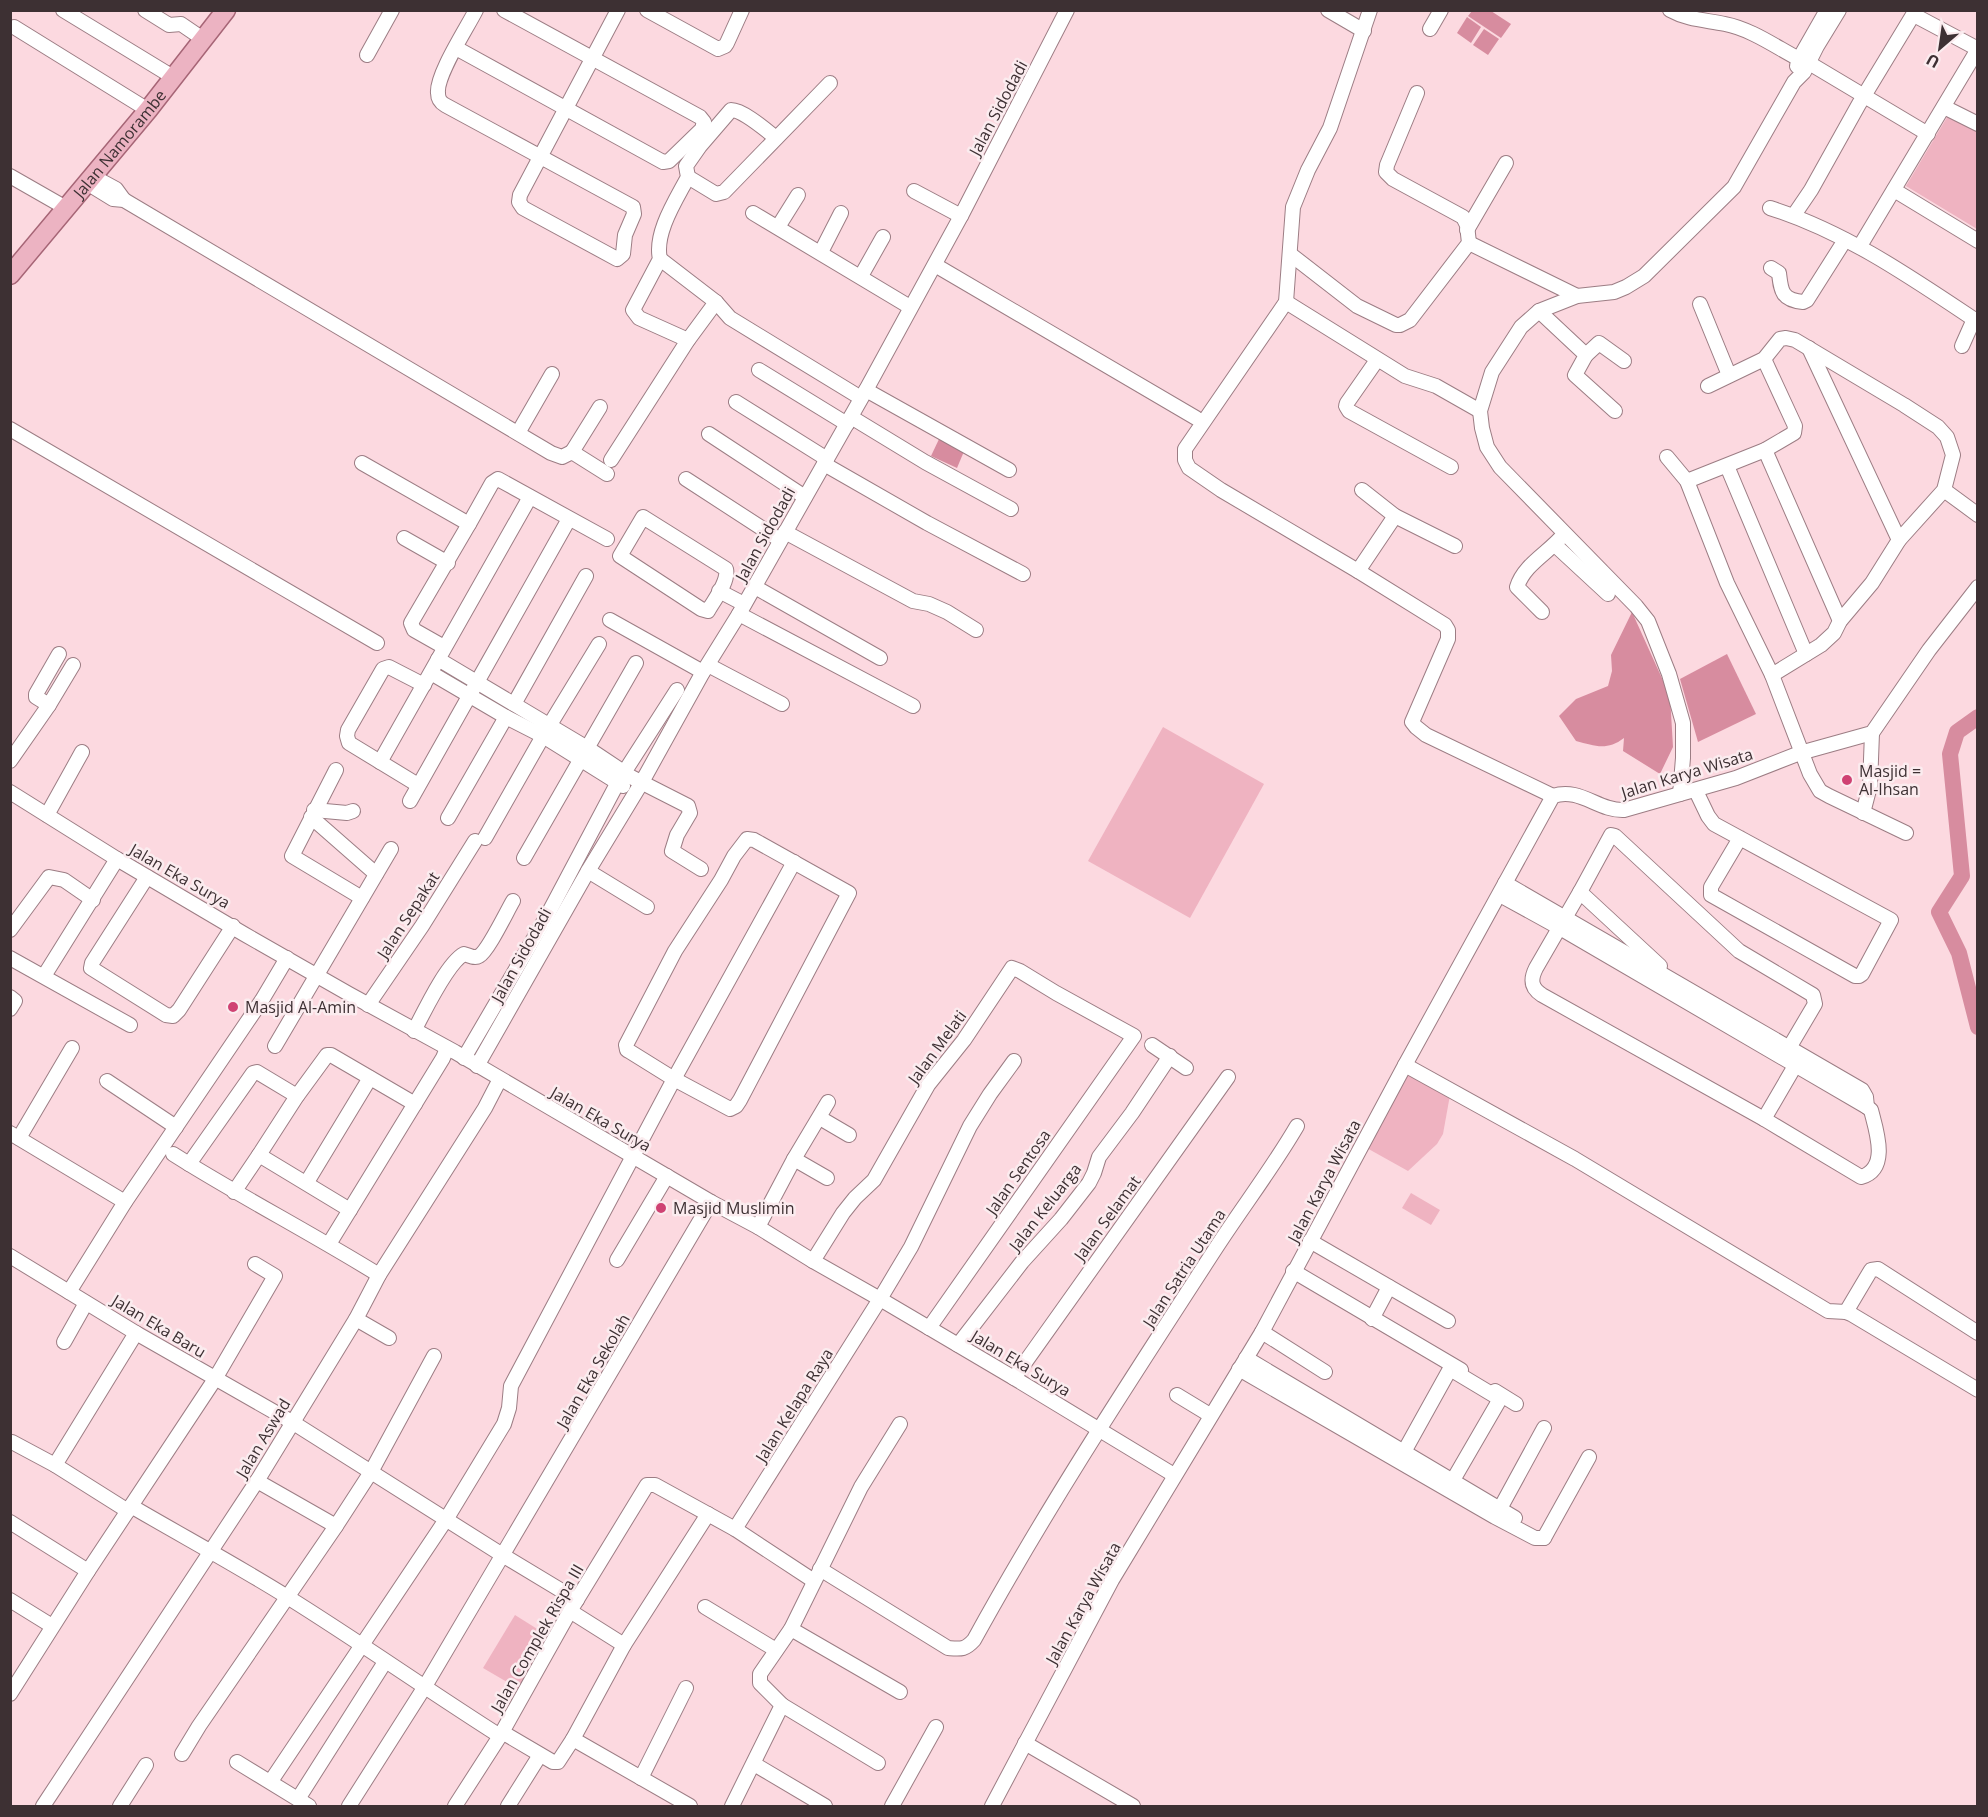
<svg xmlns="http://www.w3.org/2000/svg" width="1988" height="1817" viewBox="0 0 1988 1817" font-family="'Open Sans',sans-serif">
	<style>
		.green { fill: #efb3c1 }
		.water { fill: #d78c9f }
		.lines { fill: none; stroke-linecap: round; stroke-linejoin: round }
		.river { stroke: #d78c9f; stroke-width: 16 }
		.minor-casing { stroke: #9c7d84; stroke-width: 16 }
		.major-casing { stroke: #a66576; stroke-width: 21 }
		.minor { stroke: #fff; stroke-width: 14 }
		.major { stroke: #ecb3c2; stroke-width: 18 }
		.poi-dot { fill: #cf4273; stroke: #fbecef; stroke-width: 2 }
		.labels { text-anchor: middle; stroke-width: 5; stroke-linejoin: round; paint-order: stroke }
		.street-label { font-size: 16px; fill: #3d3033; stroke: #fbecef }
		.poi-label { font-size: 16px; fill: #3d3033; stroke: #fbecef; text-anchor: start }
	</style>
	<rect width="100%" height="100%" fill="#fcd9e0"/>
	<!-- green -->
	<g class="green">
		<path d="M1949 114 1977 129V229L1906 186Z"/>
		<path d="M1163 727 1264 784 1190 918 1088 861Z"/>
		<path d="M1407 1072 1450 1095 1443 1134 1437 1144 1408 1171 1365 1147Z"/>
		<path d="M1411 1193 1440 1210 1431 1225 1402 1208Z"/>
		<path d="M515 1615 550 1637 519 1689 483 1668Z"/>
	</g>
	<!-- water -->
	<g class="water">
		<path d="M1472 11H1491L1511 24 1501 38 1468 16Z"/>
		<path d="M1467 17 1481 27 1471 43 1457 33Z"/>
		<path d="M1484 29 1499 39 1488 55 1473 45Z"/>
		<path d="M940 437 965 449 957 468 931 456Z"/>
		<path d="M1632 612 1670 696 1673 747 1660 774 1623 751 1624 738C1607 751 1595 746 1576 741L1559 716 1576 699 1608 686 1612 671 1611 655Z"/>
		<path d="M1727 654 1756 714 1698 742 1680 679Z"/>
	</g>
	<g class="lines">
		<!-- river -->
		<path class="river" d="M1978 717 1957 732 1950 754 1962 876 1939 912 1959 953 1978 1027"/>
		<defs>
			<g id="minor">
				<path d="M63 10 173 77"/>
				<path d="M145 10 169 25 181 24 203 39"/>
				<path d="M476 10C467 28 436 75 438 93 438 99 440 102 445 105L633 207 634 214 625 235 623 254 617 259 523 208 519 202 520 195 618 10"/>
				<path d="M647 10 718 49 725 46 727 43 742 10"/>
				<path d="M1328 10 1364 31"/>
				<path d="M1370 10 1330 128 1308 170 1293 207 1286 302 1185 449V460L1189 468 1221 490 1358 571 1445 625 1448 630V639L1412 722 1416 727 1426 735 1553 796"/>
				<path d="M1670 10C1688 20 1706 20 1725 24 1751 29 1776 47 1799 59"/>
				<path d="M1914 15 1978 49"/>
				<path d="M14 27 148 110"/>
				<path d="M1430 29 1441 10"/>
				<path d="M456 48 663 162 669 161 702 129 704 122 700 117 504 10"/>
				<path d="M367 55 392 10"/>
				<path d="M1809 63 1928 134"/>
				<path d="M1797 66 1799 59 1827 10"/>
				<path d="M1944 107 1978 124"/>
				<path d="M10 176 66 208"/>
				<path d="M92 176 116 189 124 200"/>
				<path d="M688 177 716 194 724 192 830 83"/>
				<path d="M87 183 113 199 124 200 551 453 562 457 572 452 607 474"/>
				<path d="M1894 190 1978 241"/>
				<path d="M914 191 961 216"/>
				<path d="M1770 208C1846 232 1912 278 1978 322"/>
				<path d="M753 213 910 307"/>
				<path d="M1794 215 1811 190 1859 104 1916 10"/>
				<path d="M778 227 798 195"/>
				<path d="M1467 230 1506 163"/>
				<path d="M1469 243 1577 296"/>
				<path d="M1860 246 1978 49"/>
				<path d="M821 252 841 213"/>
				<path d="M1290 254 1357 306 1396 325H1400L1410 320 1469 243 1467 225 1463 217 1393 179 1386 172 1387 165 1417 93"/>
				<path d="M660 259 716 302 730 318 861 398"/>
				<path d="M935 265 1196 418"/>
				<path d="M1771 268 1779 273C1781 290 1781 300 1803 302L1807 300 1845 240"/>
				<path d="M861 276 883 237"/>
				<path d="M1286 302 1405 376 1436 386 1480 411"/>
				<path d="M1700 304 1729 375"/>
				<path d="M1539 311 1586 355 1575 375 1615 411"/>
				<path d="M688 340 639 318 633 310 660 259C654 233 676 200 688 177L686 166 700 146 731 110C743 110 766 130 776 138"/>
				<path d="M1962 346 1974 319"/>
				<path d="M1809 348 1899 540"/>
				<path d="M1586 355 1599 343 1624 361"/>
				<path d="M1377 360 1347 403 1346 406 1349 411 1451 467"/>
				<path d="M759 370 847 424"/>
				<path d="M1708 386 1764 359 1780 339 1786 338 1795 340 1904 405 1938 427 1947 437 1953 455 1944 490 1899 540 1872 583 1840 621 1834 633 1821 645 1772 675"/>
				<path d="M866 390 1009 470"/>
				<path d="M736 402 827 459"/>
				<path d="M851 417 925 462 1011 509"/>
				<path d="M10 429 377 643"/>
				<path d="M518 433 552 374"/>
				<path d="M709 434 805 497"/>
				<path d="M1765 450 1840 621"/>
				<path d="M572 452 600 407"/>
				<path d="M1667 457 1687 481 1727 583 1772 675 1810 774 1820 791 1829 796 1906 833"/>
				<path d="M611 460 688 340 716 302"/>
				<path d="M362 463 469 524 492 483 498 479 607 539"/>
				<path d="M824 464 927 523 1023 574"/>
				<path d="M1727 466 1806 654"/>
				<path d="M686 479 780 540"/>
				<path d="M1687 481 1765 450 1794 433 1795 426 1764 359"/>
				<path d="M1362 490 1395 516 1455 546"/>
				<path d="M1944 490 1978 515"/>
				<path d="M643 517 726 569C729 582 714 600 708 611L701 609 620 556Z"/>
				<path d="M785 532 913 601 929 604 947 612 976 630"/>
				<path d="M404 538 448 563"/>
				<path d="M1555 545 1608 594"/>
				<path d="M1358 571 1395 516"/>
				<path d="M755 587 880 658"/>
				<path d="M719 591 744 604"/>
				<path d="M1542 612 1517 587C1524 564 1550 552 1564 534"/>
				<path d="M739 614 913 706"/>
				<path d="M610 620 703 672"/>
				<path d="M444 647 414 630 411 623 469 524"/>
				<path d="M438 659 589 749 631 777 688 806 690 813 677 835 672 851 701 869"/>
				<path d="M708 665 782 704"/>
				<path d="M431 673 506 717 543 736 623 786"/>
				<path d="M514 704 586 576"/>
				<path d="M49 705 36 697V694L59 654"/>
				<path d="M10 761 49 705 73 665"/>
				<path d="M380 762 530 497"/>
				<path d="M336 770 292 856 362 898"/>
				<path d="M418 785 349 743 347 736 348 730 383 669 389 667 424 685"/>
				<path d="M1696 791 1708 816 1714 824 1891 920 1862 974 1859 976H1855L1711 895V887L1740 838"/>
				<path d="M10 792 117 859 244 934 349 994 455 1052 711 1202 758 1227 813 1261 880 1299 1014 1378 1174 1475"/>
				<path d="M1680 794 1683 758V723L1669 674 1648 621 1636 606 1500 467 1487 447 1482 428 1480 411 1492 372 1521 327 1539 311 1577 296 1614 292 1626 287 1644 276 1734 187 1794 82 1804 72 1817 46 1839 10"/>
				<path d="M410 801 569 519"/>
				<path d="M314 810 347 813 353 811"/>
				<path d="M1863 813 1870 786 1872 733"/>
				<path d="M47 815 82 752"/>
				<path d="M311 817 376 874"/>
				<path d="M448 818 506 717"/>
				<path d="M485 838 543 736 599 644"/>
				<path d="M747 839 754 840 849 893 740 1100 736 1106 730 1109 674 1079 629 1051 627 1050 626 1045 675 951 721 880 734 856Z"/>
				<path d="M524 858 636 663"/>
				<path d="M588 871 647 907"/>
				<path d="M147 877 92 963 91 968 166 1015 173 1016 179 1010 233 926"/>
				<path d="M1580 892 1611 835 1615 836 1739 951 1813 995 1815 1004 1789 1048"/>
				<path d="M1500 895 1560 928 1867 1107 1866 1097 1862 1090 1505 883"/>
				<path d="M10 930 49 877 64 880 93 900"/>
				<path d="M10 958 130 1025"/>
				<path d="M1660 966 1580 892 1536 968C1530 980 1531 988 1542 995L1764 1119 1861 1177C1890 1169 1876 1130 1871 1110L1867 1107"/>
				<path d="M44 976 117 859"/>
				<path d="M10 997 15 1001 10 1009"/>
				<path d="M368 1005 422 926 475 841"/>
				<path d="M414 1031C424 1012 447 963 464 954 469 955 474 959 479 956 488 951 507 911 513 901"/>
				<path d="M1152 1045 1186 1068"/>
				<path d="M275 1046 391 849"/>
				<path d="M464 1058 547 916 618 782 677 690"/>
				<path d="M1405 1065 1575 1159 1828 1311 1846 1312 1851 1314 1978 1390"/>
				<path d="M477 1066 588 871 642 782 703 672 739 614 866 390 961 216 1067 10"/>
				<path d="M107 1081 176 1127"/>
				<path d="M297 1096 257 1072 253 1073 189 1164C251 1202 316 1236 379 1275"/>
				<path d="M820 1118 849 1135"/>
				<path d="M1764 1119 1799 1059"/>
				<path d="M10 1133 125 1202"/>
				<path d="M19 1138 72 1048"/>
				<path d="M173 1154 189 1164"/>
				<path d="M794 1159 827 1178"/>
				<path d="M307 1182 370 1078"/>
				<path d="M234 1192 259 1155"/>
				<path d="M350 1210 259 1155 297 1096 327 1055H331L415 1104"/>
				<path d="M758 1227 794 1159 828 1102"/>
				<path d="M1310 1241 1448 1321"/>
				<path d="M329 1244 443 1058 447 1048"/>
				<path d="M10 1256 136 1333 292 1422 504 1556 577 1600"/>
				<path d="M617 1260 667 1176"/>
				<path d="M813 1261 843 1213 855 1198 874 1180 928 1085 964 1040 1012 968 1020 971 1056 993 1134 1036 929 1328"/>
				<path d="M1293 1271 1461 1370"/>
				<path d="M69 1292 125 1202 262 1000 287 958"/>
				<path d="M1846 1312 1871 1270 1878 1269 1978 1333"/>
				<path d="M356 1319 389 1338"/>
				<path d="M1372 1319 1389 1287"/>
				<path d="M1262 1332 1325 1372"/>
				<path d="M64 1342 86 1303"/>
				<path d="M958 1345 1022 1262 1061 1219 1089 1183 1094 1173 1099 1157 1132 1113 1170 1056"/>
				<path d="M1246 1358 1515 1518"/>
				<path d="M1239 1369 1495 1517 1535 1538H1544"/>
				<path d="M1014 1378 1228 1077"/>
				<path d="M1495 1391 1516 1404"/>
				<path d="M1177 1395 1210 1415"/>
				<path d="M12 1442 55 1465 128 1511"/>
				<path d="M1400 1459 1450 1369 1500 1399 1449 1487"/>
				<path d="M55 1465 136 1333"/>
				<path d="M257 1481 336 1526"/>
				<path d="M131 1506C184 1537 238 1566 289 1598 361 1643 429 1691 500 1736"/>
				<path d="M1496 1516 1544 1428"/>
				<path d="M10 1522 88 1571"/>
				<path d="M735 1529 880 1299 911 1247 970 1126 990 1094 1014 1061"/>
				<path d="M1544 1538 1589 1457"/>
				<path d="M820 1569 948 1648C961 1649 965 1650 974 1640 1047 1507 1131 1379 1214 1251 1241 1209 1272 1169 1297 1126"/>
				<path d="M10 1600 52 1626"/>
				<path d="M705 1607 776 1650"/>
				<path d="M570 1611 624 1645"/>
				<path d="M791 1629 900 1692"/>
				<path d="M10 1694 88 1571 215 1379 275 1276 255 1264"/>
				<path d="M782 1705 878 1763"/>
				<path d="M502 1732 553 1762H558L573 1739 624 1645 708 1514"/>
				<path d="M573 1739 690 1806"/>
				<path d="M1025 1743 1133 1806"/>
				<path d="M182 1754 199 1726 336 1526 371 1472 434 1356"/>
				<path d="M237 1762 309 1806"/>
				<path d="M754 1764 825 1806"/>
				<path d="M641 1778 686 1688"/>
				<path d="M271 1781 447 1518 504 1424 509 1408 511 1386 674 1079 794 862"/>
				<path d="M298 1799 385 1662"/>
				<path d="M43 1806 257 1481 356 1319 379 1275 485 1108 500 1079"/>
				<path d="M120 1806 146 1765"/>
				<path d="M349 1806 424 1688 711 1202"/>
				<path d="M455 1806 500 1736 570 1611 647 1485H655L735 1529 814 1581"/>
				<path d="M508 1806 540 1755"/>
				<path d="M732 1806 782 1705 760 1683V1674L791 1629 861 1487 900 1424"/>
				<path d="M892 1806 936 1727"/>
				<path d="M992 1806 1112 1580 1262 1332 1405 1065 1553 796C1580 787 1598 811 1624 810L1736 778 1800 753 1872 733 1929 650 1978 587"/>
			</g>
			<g id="major">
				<path id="s1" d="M10 275 148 110 226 10"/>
			</g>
		</defs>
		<!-- minor casing -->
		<use href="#minor" class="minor-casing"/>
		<!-- major casing -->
		<use href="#major" class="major-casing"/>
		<!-- minor -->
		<use href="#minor" class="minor"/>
		<!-- major -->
		<use href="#major" class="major"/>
	</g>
	<!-- markers -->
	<g class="poi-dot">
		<circle cx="1847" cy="780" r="6"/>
		<circle cx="233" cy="1007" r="6"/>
		<circle cx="661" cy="1208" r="6"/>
	</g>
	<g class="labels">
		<!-- street labels -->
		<g class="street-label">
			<text transform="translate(998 108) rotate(-62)" y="6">Jalan Sidodadi</text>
			<text dy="6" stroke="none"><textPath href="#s1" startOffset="171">Jalan Namorambe</textPath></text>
			<text transform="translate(765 534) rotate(-61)" y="6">Jalan Sidodadi</text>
			<text transform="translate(1687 773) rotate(-17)" y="6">Jalan Karya Wisata</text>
			<text transform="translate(180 876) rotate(30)" y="6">Jalan Eka Surya</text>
			<text transform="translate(408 915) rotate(-57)" y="6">Jalan Sepakat</text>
			<text transform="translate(521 955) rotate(-61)" y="6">Jalan Sidodadi</text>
			<text transform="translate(937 1047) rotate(-54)" y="6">Jalan Melati</text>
			<text transform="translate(601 1119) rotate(30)" y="6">Jalan Eka Surya</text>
			<text transform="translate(1018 1172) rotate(-55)" y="6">Jalan Sentosa</text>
			<text transform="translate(1324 1181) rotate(-62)" y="6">Jalan Karya Wisata</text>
			<text transform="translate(1045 1207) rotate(-52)" y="6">Jalan Keluarga</text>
			<text transform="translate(1107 1218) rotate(-54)" y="6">Jalan Selamat</text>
			<text transform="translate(1184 1268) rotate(-57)" y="6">Jalan Satria Utama</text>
			<text transform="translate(159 1326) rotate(31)" y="6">Jalan Eka Baru</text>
			<text transform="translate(1021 1363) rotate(31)" y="6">Jalan Eka Surya</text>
			<text transform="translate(593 1371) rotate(-60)" y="6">Jalan Eka Sekolah</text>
			<text transform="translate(794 1405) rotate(-58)" y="6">Jalan Kelapa Raya</text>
			<text transform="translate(263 1438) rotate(-59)" y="6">Jalan Aswad</text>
			<text transform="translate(1083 1603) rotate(-61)" y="6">Jalan Karya Wisata</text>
			<text transform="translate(537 1638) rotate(-60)" y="6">Jalan Complek Rispa III</text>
		</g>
		<!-- poi labels -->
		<g class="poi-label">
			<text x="1859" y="777">Masjid =<tspan x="1859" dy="18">Al-Ihsan</tspan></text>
			<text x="245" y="1013">Masjid Al-Amin</text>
			<text x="673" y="1214">Masjid Muslimin</text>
		</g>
	</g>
	<!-- border -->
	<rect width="1988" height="1817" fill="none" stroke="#3d3033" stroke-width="24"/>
	<!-- north arrow -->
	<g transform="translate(1940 48) rotate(209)" stroke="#fbecef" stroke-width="4.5" paint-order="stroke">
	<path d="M0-4.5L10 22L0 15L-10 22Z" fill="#3d3033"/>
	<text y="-9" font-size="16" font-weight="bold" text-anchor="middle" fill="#3d3033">U</text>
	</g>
</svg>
